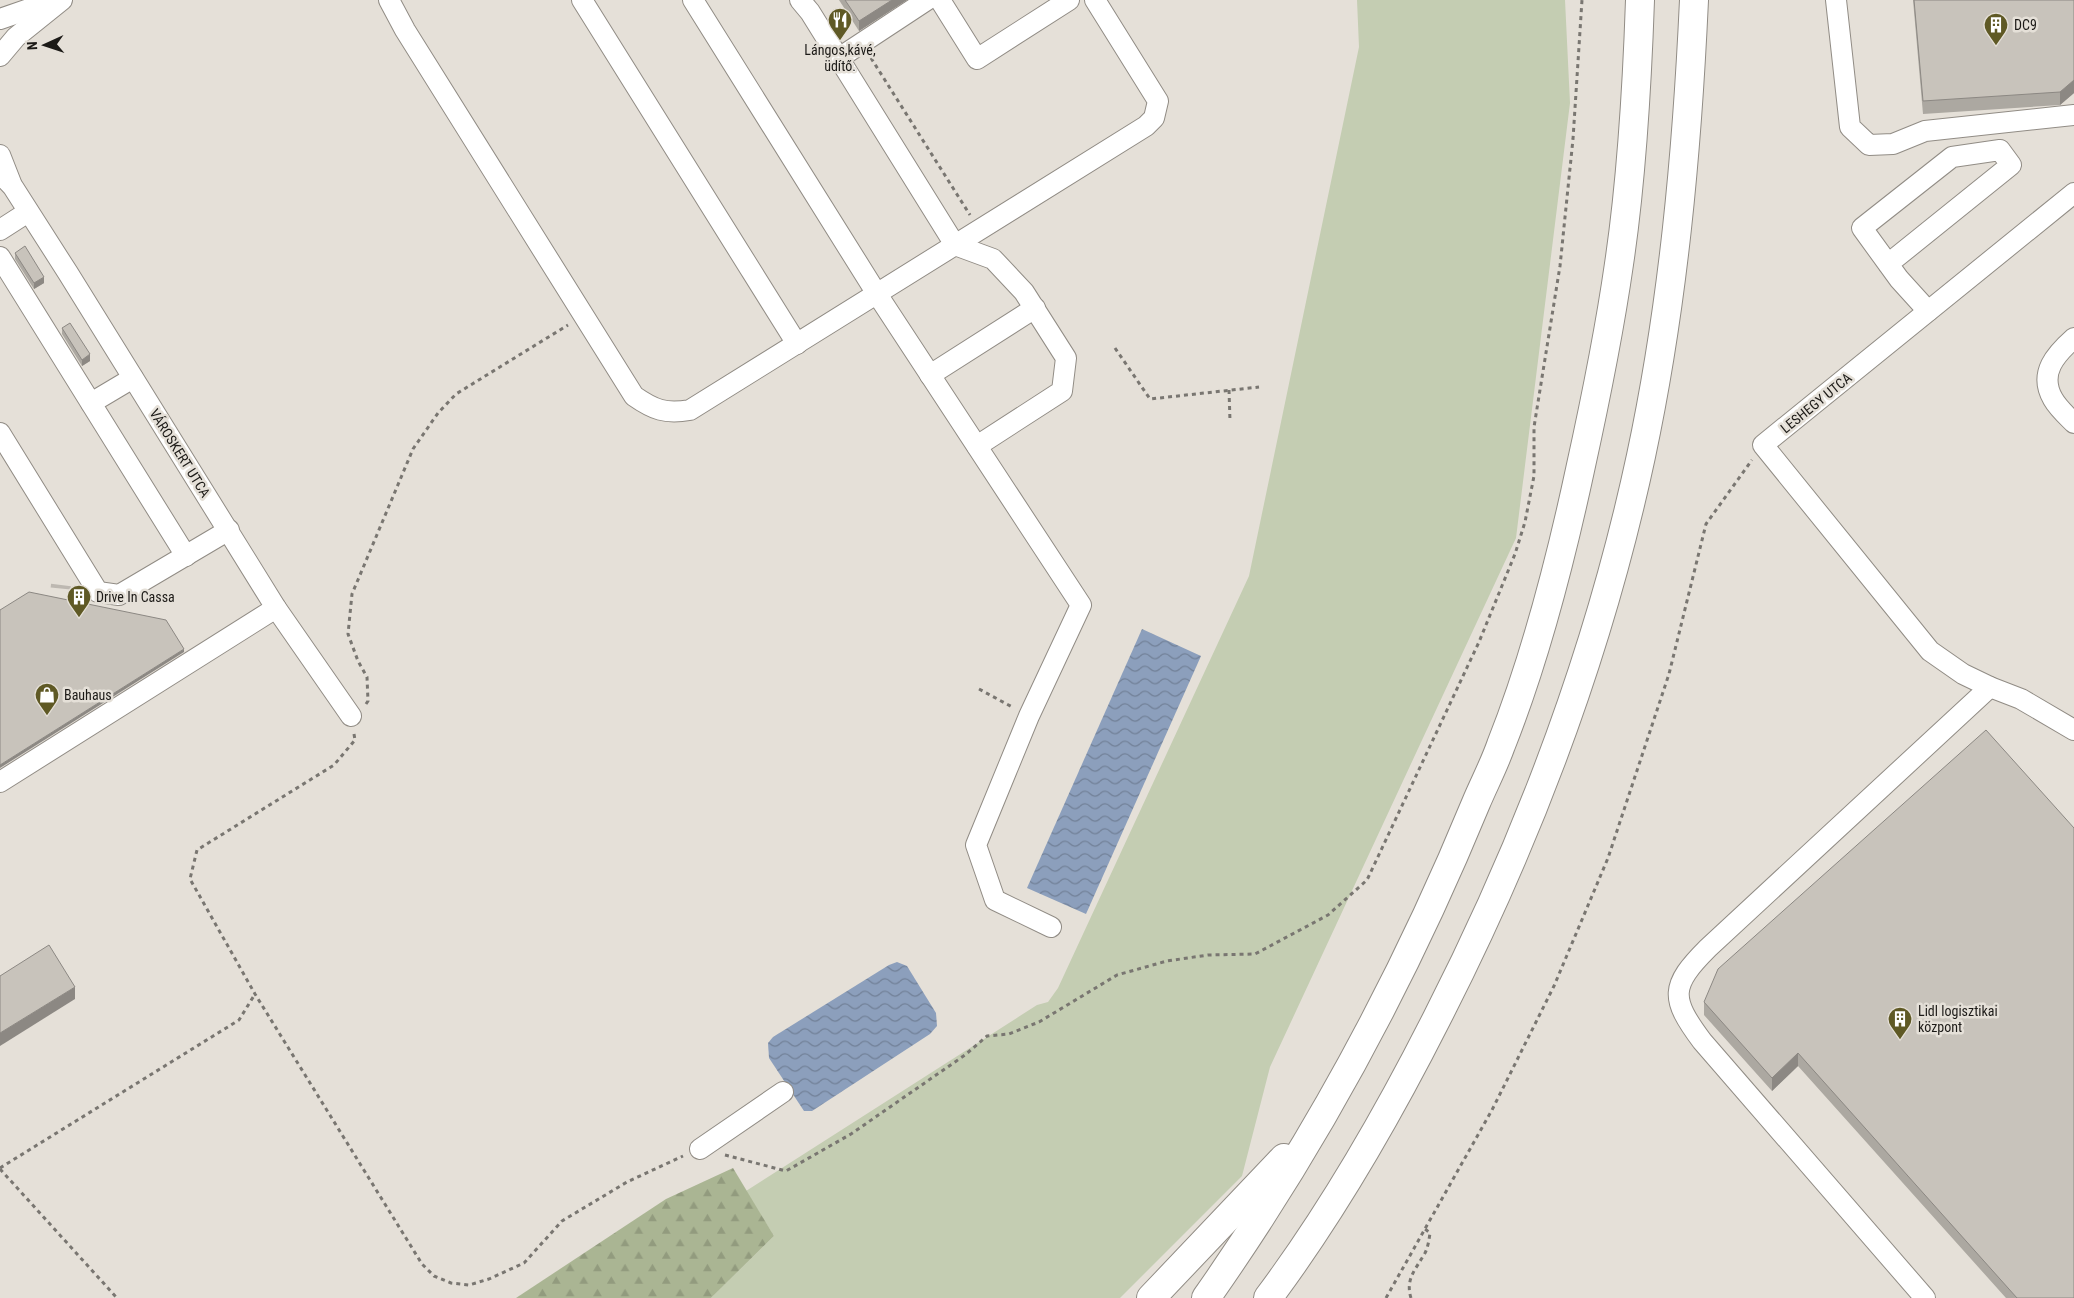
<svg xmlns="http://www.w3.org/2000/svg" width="2074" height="1298" viewBox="0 0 2074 1298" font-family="'Roboto Condensed',sans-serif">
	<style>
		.green { fill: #c4cdb2 }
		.forest { fill: url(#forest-firs) }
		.water { fill: url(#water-waves) }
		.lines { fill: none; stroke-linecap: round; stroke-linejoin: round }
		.minor-tunnel { stroke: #bdb8b1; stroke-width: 20; stroke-dasharray: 20 10; stroke-linecap: butt }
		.minor-casing { stroke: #918c85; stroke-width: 22 }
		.highway-casing { stroke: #918c85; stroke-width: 30 }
		.path { stroke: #797671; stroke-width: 3; stroke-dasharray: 4 4; stroke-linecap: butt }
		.minor { stroke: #fff; stroke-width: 20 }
		.highway { stroke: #fff; stroke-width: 28 }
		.wall { fill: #aca8a1 }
		.shaded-wall { fill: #8c8883 }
		.building { fill: #c8c3bb; stroke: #8c8883 }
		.labels { text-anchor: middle; stroke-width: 5; stroke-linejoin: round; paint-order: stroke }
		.poi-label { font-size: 14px; fill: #1c1a17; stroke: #e5e0d8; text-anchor: start }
		.street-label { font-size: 14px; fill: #1c1a17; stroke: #e5e0d8 }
	</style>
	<defs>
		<pattern id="forest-firs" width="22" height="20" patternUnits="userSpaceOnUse" patternTransform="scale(1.25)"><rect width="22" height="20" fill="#aab593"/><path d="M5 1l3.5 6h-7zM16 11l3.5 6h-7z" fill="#929b7e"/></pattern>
		<pattern id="water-waves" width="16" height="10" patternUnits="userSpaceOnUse" patternTransform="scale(1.25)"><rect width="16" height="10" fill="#8c9fbc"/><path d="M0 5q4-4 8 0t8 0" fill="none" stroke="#728198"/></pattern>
	</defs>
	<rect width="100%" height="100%" fill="#e5e0d8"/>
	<!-- green -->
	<path class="green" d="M1357 0H1565L1570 103 1516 538 1270 1067 1242 1176 1120 1298H711L774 1236 746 1191 1037 1005 1048 1002 1058 988 1249 576 1359 47Z"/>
	<!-- forest -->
	<path class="forest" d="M733 1168 774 1236 711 1298H516L666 1199Z"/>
	<!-- water -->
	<g class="water">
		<path d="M1142 629 1201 656 1086 914 1027 888Z"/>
		<path d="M897 962 907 966 936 1013 937 1026 930 1034 812 1111H804L769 1058 768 1043 773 1037 889 965Z"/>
	</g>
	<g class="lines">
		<!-- minor-tunnel -->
		<path class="minor-tunnel" d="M0 649C16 638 46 625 55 609 60 601 60 593 61 585"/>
		<defs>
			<g id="minor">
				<path d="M389 0 405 30 634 396C654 410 665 414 690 410L1146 126 1154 118 1158 101 1095 0"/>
				<path d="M582 0 797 344"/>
				<path d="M693 0 877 294 1081 605 1029 716 976 845 995 900 1051 927"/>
				<path d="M800 0 810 12 955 245 993 259 1024 292 1066 358 1062 391 977 446"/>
				<path d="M940 0 977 59 1069 0"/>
				<path d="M1836 0 1850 127 1869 145 1893 144 1925 131 2074 115"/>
				<path d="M0 19 52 1"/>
				<path d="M0 56 16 37 62 0"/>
				<path d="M839 58 927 0"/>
				<path d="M0 155 11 183"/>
				<path d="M0 173 13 187 68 273 276 608 351 716"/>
				<path d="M2074 193 1763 445 1930 651 1963 674 1990 687 2021 699 2074 730"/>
				<path d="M0 230 28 212"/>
				<path d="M0 257 186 556"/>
				<path d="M1888 264 2011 165 2000 150 1952 157 1862 228 1899 279 1928 311"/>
				<path d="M2074 338C2056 354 2038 373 2053 399 2058 408 2067 416 2074 423"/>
				<path d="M930 375 1035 308"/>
				<path d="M91 403 133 378"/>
				<path d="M0 433 98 592 119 595 229 530"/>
				<path d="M0 782 276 608"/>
				<path d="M700 1149 783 1092"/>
				<path d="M1925 1298 1702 1041C1670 998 1670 986 1708 948L1990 687"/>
			</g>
			<g id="highway">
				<path d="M1151 1298 1284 1158"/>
				<path d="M1206 1298C1315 1143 1404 978 1476 803 1484 784 1494 765 1501 745 1536 657 1560 563 1580 470 1595 402 1609 334 1619 264 1632 177 1637 88 1640 0"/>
				<path d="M1268 1298C1333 1211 1388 1115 1437 1018 1528 840 1599 652 1641 456 1673 306 1687 153 1694 0"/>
			</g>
		</defs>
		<!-- minor casing -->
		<use href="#minor" class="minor-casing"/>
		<!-- highway casing -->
		<use href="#highway" class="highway-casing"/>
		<!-- path -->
		<g class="path">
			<path d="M871 58 970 215"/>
			<path d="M1115 348 1150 399 1259 387"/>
			<path d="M1229 390 1230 421"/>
			<path d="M979 689 1014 708"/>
			<path d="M366 704 368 701 367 677 358 661 348 634 352 594 413 449 438 413 456 394 568 325"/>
			<path d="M354 734 355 740 334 765 197 850 190 879 255 994 422 1264 434 1276 451 1283 469 1285 489 1279 524 1263 562 1221 627 1182 683 1156"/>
			<path d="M725 1155 786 1171 851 1134 965 1055 987 1036 1009 1034 1039 1022 1117 975 1167 961 1208 955 1255 954 1328 915 1367 880 1479 642 1515 554 1525 522 1534 476V427L1560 266 1573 139 1582 0"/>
			<path d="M0 1168 239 1020 255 994"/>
			<path d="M0 1169 117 1298"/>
			<path d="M1386 1298 1492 1110 1554 986 1608 858 1669 674 1706 524 1752 460"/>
			<path d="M1411 1298C1405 1279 1416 1269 1425 1253 1428 1247 1429 1240 1430 1233L1424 1228"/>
		</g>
		<!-- minor -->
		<use href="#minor" class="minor"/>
		<!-- highway -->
		<use href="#highway" class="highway"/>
	</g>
	<!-- wall -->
	<g class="wall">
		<path d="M839 0H907L859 31Z"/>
		<path d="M1913 0H2074V93L2060 105 1923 114Z"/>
		<path d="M15 253 44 283 34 289 15 259Z"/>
		<path d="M62 328 90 361 82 366 62 334Z"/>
		<path d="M2074 828V1298H2006L1798 1066 1772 1091 1704 1015V1002Z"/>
	</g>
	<!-- shaded-wall -->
	<g class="shaded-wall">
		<path d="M892 0H907L859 31V21Z"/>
		<path d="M2074 80V93L2060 105V92Z"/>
		<path d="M44 277V283L34 289V283Z"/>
		<path d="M90 354V361L82 366V360Z"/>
		<path d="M184 649V652L0 768V765Z"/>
		<path d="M75 987V999L0 1046V1033Z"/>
		<path d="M1798 1053V1066L1772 1091V1078Z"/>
	</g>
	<!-- building -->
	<g class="building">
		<path d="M845 0H892L859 21Z"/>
		<path d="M1914 0H2074V80L2060 92 1923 101Z"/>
		<path d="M25 246 44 277 34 283 15 253Z"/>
		<path d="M70 323 90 354 82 360 62 328Z"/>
		<path d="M29 592 166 620 184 649 0 765V610Z"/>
		<path d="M1986 730 2074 828V1298H2017L1798 1053 1772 1078 1704 1002 1718 969Z"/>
		<path d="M49 945 75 987 0 1033V976Z"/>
	</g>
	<!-- icons -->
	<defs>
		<symbol id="restaurant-pin" viewBox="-11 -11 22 30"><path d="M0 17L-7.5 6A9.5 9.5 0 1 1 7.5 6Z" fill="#5f5925" stroke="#e5e0d8"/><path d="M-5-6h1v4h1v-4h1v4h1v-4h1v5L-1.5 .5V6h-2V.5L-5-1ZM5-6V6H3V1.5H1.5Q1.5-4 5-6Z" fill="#fff"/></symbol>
		<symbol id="building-pin" viewBox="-11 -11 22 30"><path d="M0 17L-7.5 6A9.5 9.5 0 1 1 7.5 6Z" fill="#5f5925" stroke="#e5e0d8"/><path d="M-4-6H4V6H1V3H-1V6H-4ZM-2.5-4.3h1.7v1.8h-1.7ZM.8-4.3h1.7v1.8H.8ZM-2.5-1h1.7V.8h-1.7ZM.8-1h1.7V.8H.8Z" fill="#fff"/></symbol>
		<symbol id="shop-pin" viewBox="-11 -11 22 30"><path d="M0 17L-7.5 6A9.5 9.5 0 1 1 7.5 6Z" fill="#5f5925" stroke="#e5e0d8"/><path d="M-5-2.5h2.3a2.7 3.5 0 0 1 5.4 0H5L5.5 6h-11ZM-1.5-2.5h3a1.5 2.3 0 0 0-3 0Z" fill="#fff"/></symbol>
	</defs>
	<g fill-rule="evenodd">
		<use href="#restaurant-pin" x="826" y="6" width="28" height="38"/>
		<use href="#building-pin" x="1982" y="11" width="28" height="38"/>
		<use href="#building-pin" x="65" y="583" width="28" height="38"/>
		<use href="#shop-pin" x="33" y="681" width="28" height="38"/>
		<use href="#building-pin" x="1886" y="1005" width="28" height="38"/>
	</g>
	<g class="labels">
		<!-- poi labels -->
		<g class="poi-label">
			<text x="2014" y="30">DC9</text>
			<text x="840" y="55" text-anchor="middle">Lángos,kávé,<tspan x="840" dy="16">üdítő.</tspan></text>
			<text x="96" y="602">Drive In Cassa</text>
			<text x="64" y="700">Bauhaus</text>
			<text x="1918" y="1016">Lidl logisztikai<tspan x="1918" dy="16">központ</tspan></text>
		</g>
		<!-- street labels -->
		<g class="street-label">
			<text transform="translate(1816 403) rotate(-39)" y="5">LESHEGY UTCA</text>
			<text transform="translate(180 453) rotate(58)" y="5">VÁROSKERT UTCA</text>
		</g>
	</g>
	<!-- north arrow -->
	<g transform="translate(45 45) rotate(267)" stroke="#e5e0d8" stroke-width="4" paint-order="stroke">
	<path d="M0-4L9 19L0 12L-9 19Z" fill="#1c1a17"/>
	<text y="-8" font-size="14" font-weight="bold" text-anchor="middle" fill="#1c1a17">N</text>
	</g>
</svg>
